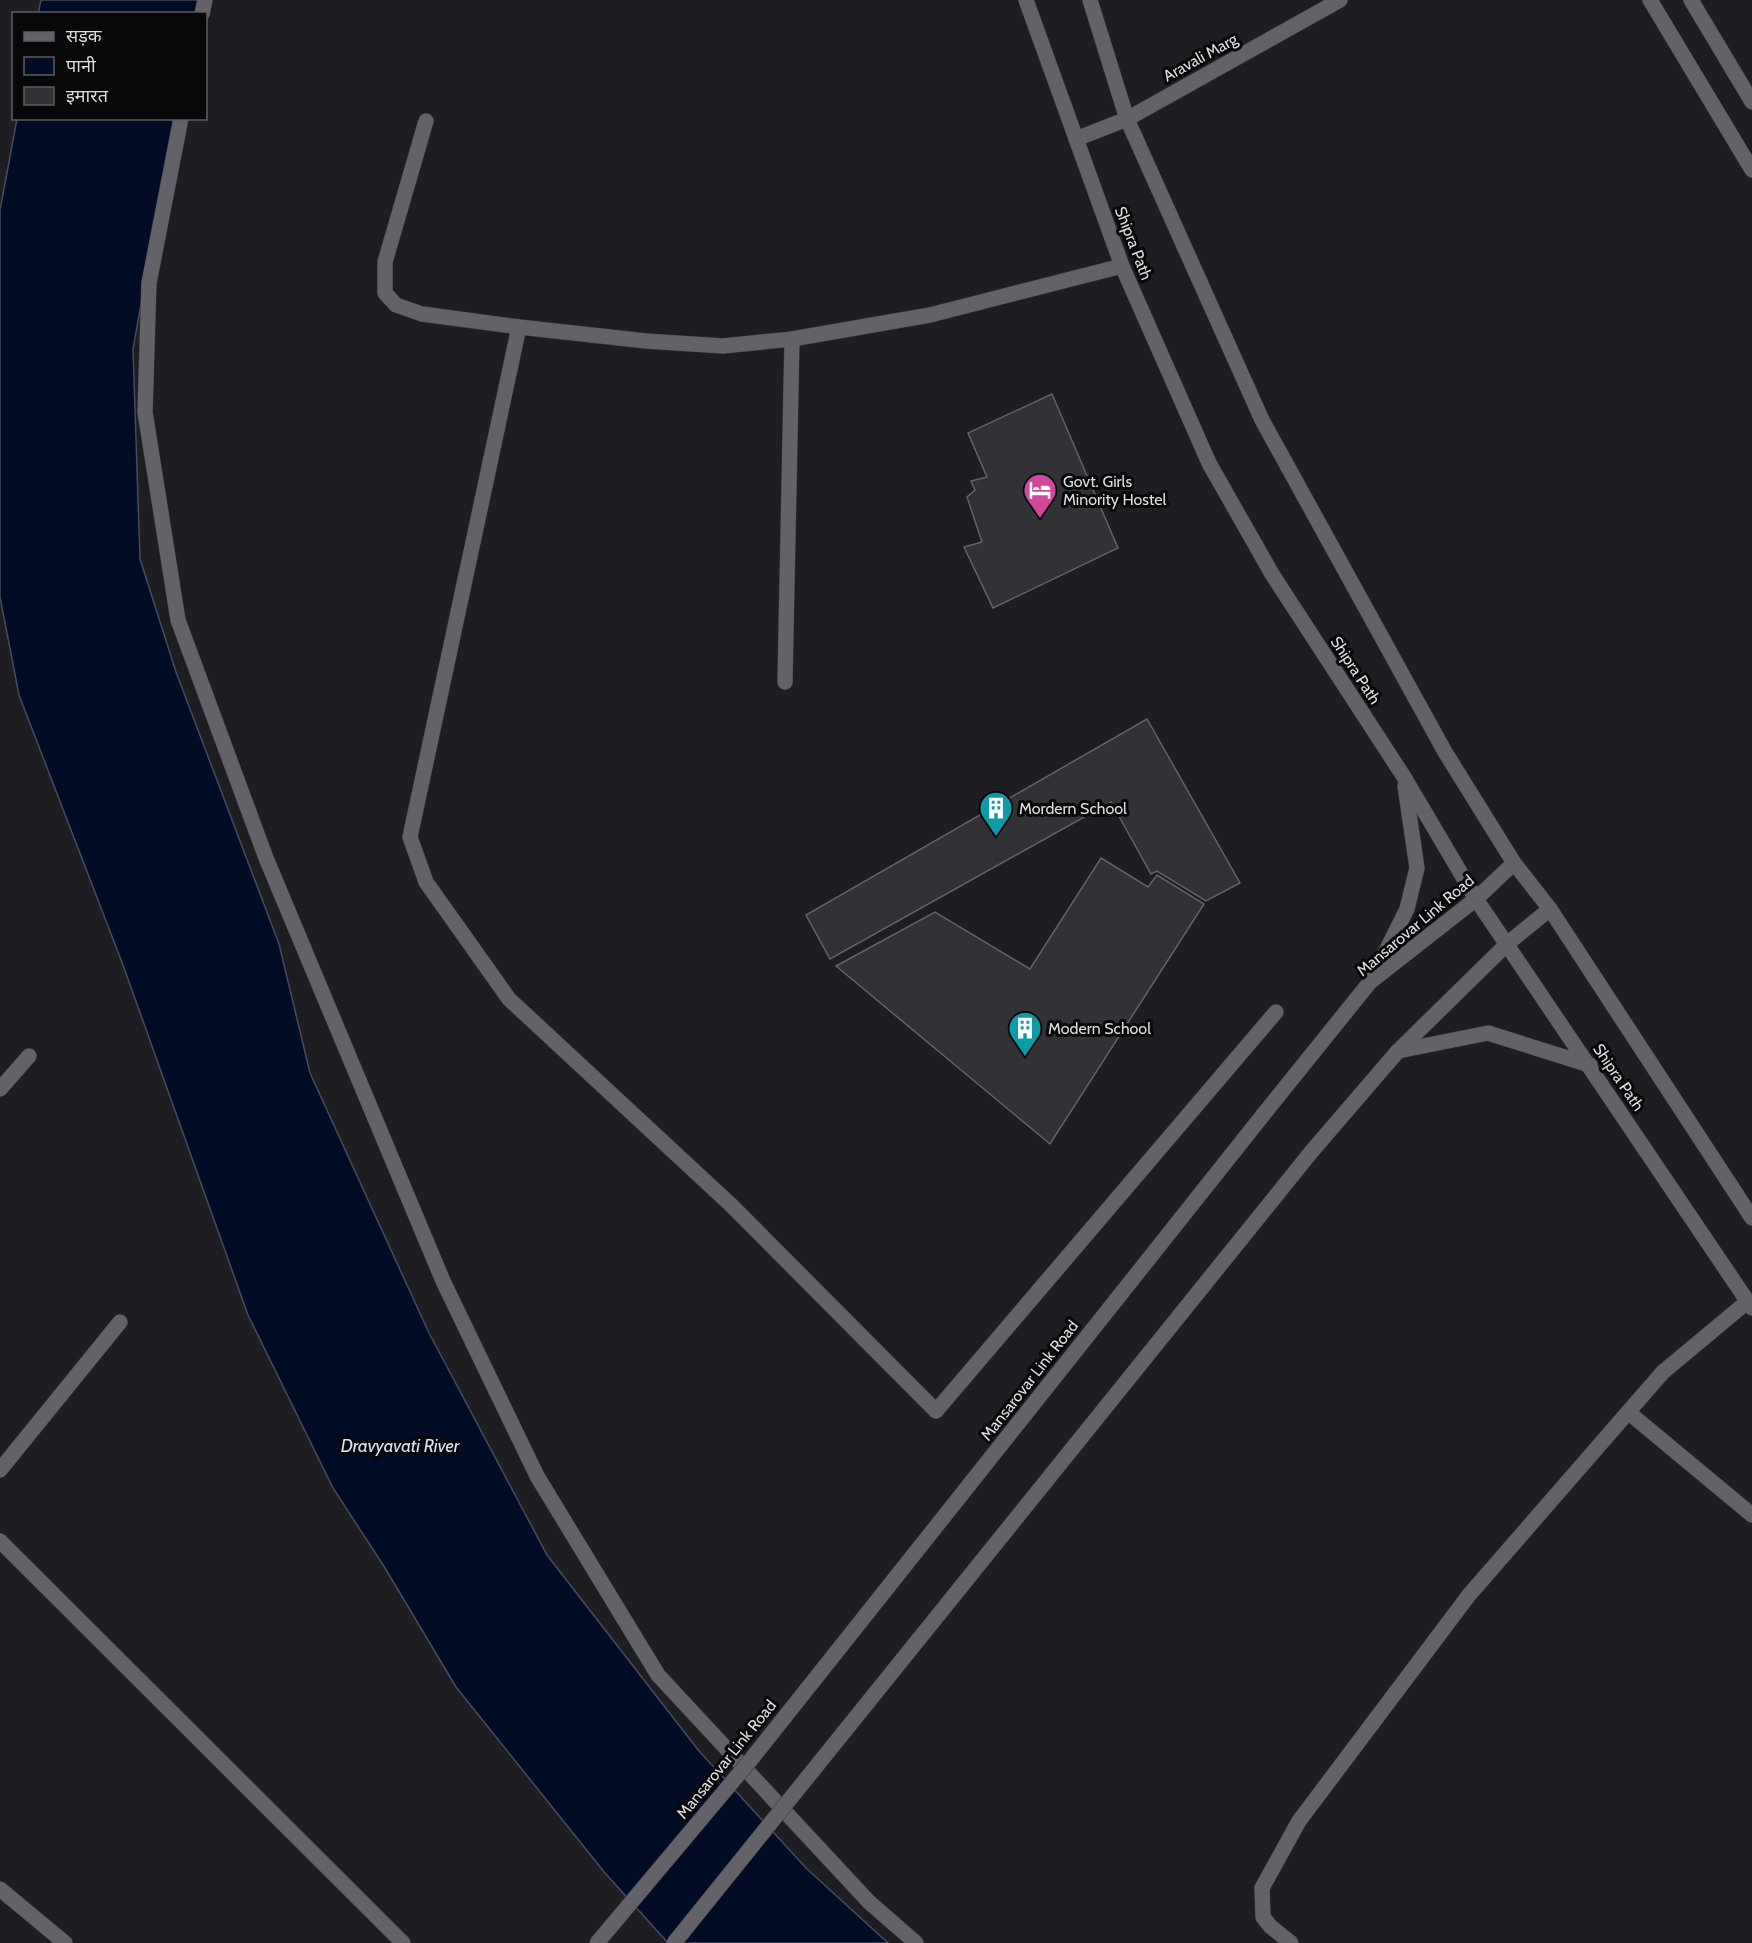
<svg xmlns="http://www.w3.org/2000/svg" width="1752" height="1943" viewBox="0 0 1752 1943" font-family="Cabin,'Noto Sans Devanagari',sans-serif">
	<style>
		.water { fill: #030c27; stroke: #444b5f; stroke-width: 1.5 }
		.building { fill: #313136; stroke: #626268; stroke-width: 1.5 }
		.lines { fill: none; stroke-linecap: round; stroke-linejoin: round }
		.lane-casing { stroke: #3b3a3f; stroke-width: 16 }
		.street-casing { stroke: #3b3a3f; stroke-width: 16 }
		.secondary-casing { stroke: #3b3a3f; stroke-width: 16 }
		.lane { stroke: #636269; stroke-width: 15 }
		.street { stroke: #636269; stroke-width: 15 }
		.secondary { stroke: #636269; stroke-width: 15 }
		.secondary-bridge-casing { stroke: #3b3a3f; stroke-width: 16; stroke-linecap: butt }
		.secondary-bridge { stroke: #636269; stroke-width: 15 }
		.labels { text-anchor: middle; stroke-width: 6; stroke-linejoin: round; paint-order: stroke }
		.street-label { font-size: 16px; fill: #dddde1; stroke: #08080a }
		.poi-label { font-size: 16px; fill: #dddde1; stroke: #08080a; text-anchor: start }
		.water-label { font-size: 18px; font-style: italic; fill: #d7e3fb; stroke: #08080a }
	</style>
	<rect width="100%" height="100%" fill="#1e1d22"/>
	<!-- water -->
	<g class="water">
		<path d="M41 0H204L201 13 38 14Z"/>
		<path d="M17 119H176L167 159 133 349 140 559 176 672 279 944 310 1073 429 1333 547 1555 699 1751 806 1868 888 1943H668L605 1873 456 1687 385 1568 333 1488 248 1315 123 965 19 695 0 597V210Z"/>
	</g>
	<!-- building -->
	<g class="building">
		<path d="M1052 394 1118 548 993 608 964 547 982 542 967 497 975 490 971 481 987 477 968 433Z"/>
		<path d="M1147 719 1240 883 1206 901 1157 871 1151 874 1111 802 830 959 806 915Z"/>
		<path d="M1101 858 1148 887 1157 875 1204 904 1050 1144 836 966 935 912 1030 969Z"/>
	</g>
	<g class="lines">
		<defs>
			<g id="lane">
				<path d="M519 327 410 837 426 882 509 999 731 1205 936 1411 1276 1012"/>
				<path d="M785 682 792 339"/>
				<path d="M1628 1412 1752 1515"/>
				<path d="M1291 1943 1270 1926 1263 1917 1262 1888 1299 1821 1469 1595 1663 1372 1747 1302"/>
			</g>
			<g id="street">
				<path d="M1650 0 1752 170"/>
				<path d="M1691 0 1752 102"/>
				<path d="M202 14 205 0"/>
				<path d="M181 118 149 283 145 412 178 620 266 858 443 1281 537 1476 658 1675 869 1902 916 1943"/>
				<path d="M426 121 385 262V293L396 305 422 314 519 327 646 341 723 346 792 339 930 315 1122 266"/>
				<path d="M0 1089 29 1056"/>
				<path d="M0 1470 120 1322"/>
				<path d="M0 1541 403 1943"/>
				<path d="M0 1889 65 1943"/>
			</g>
			<g id="secondary">
				<path d="M1026 0 1122 266 1209 463 1272 574 1404 777 1476 899 1752 1308"/>
				<path d="M1090 0 1127 119 1262 420 1445 752 1514 863 1550 909 1752 1218"/>
				<path d="M1076 139 1127 119 1340 0"/>
				<path d="M1373 977 1407 909 1417 868 1405 786"/>
				<path d="M1398 1051 1488 1033 1590 1065"/>
				<path d="M1263 1115 1370 982 1476 899 1514 863"/>
				<path d="M1312 1151 1398 1051 1507 944 1550 909"/>
			</g>
		</defs>
		<!-- lane casing -->
		<use href="#lane" class="lane-casing"/>
		<!-- street casing -->
		<use href="#street" class="street-casing"/>
		<!-- secondary casing -->
		<use href="#secondary" class="secondary-casing"/>
		<!-- lane -->
		<use href="#lane" class="lane"/>
		<!-- street -->
		<use href="#street" class="street"/>
		<!-- secondary -->
		<use href="#secondary" class="secondary"/>
		<defs>
			<g id="secondary-bridge">
				<path d="M597 1943 749 1762 1263 1115"/>
				<path d="M674 1943 1312 1151"/>
			</g>
		</defs>
		<!-- secondary-bridge casing -->
		<use href="#secondary-bridge" class="secondary-bridge-casing"/>
		<!-- secondary-bridge -->
		<use href="#secondary-bridge" class="secondary-bridge"/>
	</g>
	<!-- icons -->
	<defs>
		<symbol id="hotel-pin" viewBox="-11 -11 22 30"><path d="M0 17L-7.5 6A9.5 9.5 0 1 1 7.5 6Z" fill="#d1479c" stroke="#08080a"/><path d="M-6-4.5h1.5V1H6V5H4.5V3h-9V5H-6ZM-4 0a1.8 1.8 0 1 1 3.6 0ZM.5 0V-2.5h3Q6-2.5 6 0Z" fill="#fff"/></symbol>
		<symbol id="building-pin" viewBox="-11 -11 22 30"><path d="M0 17L-7.5 6A9.5 9.5 0 1 1 7.5 6Z" fill="#0f9aa8" stroke="#08080a"/><path d="M-4-6H4V6H1V3H-1V6H-4ZM-2.5-4.3h1.7v1.8h-1.7ZM.8-4.3h1.7v1.8H.8ZM-2.5-1h1.7V.8h-1.7ZM.8-1h1.7V.8H.8Z" fill="#fff"/></symbol>
	</defs>
	<g fill-rule="evenodd">
		<use href="#hotel-pin" x="1021" y="471" width="38" height="52"/>
		<use href="#building-pin" x="977" y="789" width="38" height="52"/>
		<use href="#building-pin" x="1006" y="1009" width="38" height="52"/>
	</g>
	<g class="labels">
		<!-- street labels -->
		<g class="street-label">
			<text transform="translate(1200 57) rotate(-29)" y="6">Aravali Marg</text>
			<text transform="translate(1134 243) rotate(69)" y="6">Shipra Path</text>
			<text transform="translate(1356 670) rotate(57)" y="6">Shipra Path</text>
			<text transform="translate(1415 925) rotate(-40)" y="6">Mansarovar Link Road</text>
			<text transform="translate(1619 1077) rotate(56)" y="6">Shipra Path</text>
			<text transform="translate(1029 1380) rotate(-52)" y="6">Mansarovar Link Road</text>
			<text transform="translate(726 1759) rotate(-51)" y="6">Mansarovar Link Road</text>
		</g>
		<!-- poi labels -->
		<g class="poi-label">
			<text x="1063" y="487">Govt. Girls<tspan x="1063" dy="18">Minority Hostel</tspan></text>
			<text x="1019" y="814">Mordern School</text>
			<text x="1048" y="1034">Modern School</text>
		</g>
		<!-- water labels -->
		<g class="water-label">
			<text x="400" y="1452">Dravyavati River</text>
		</g>
	</g>
	<!-- legend -->
	<rect x="12" y="12" width="195" height="108" fill="#08080a" stroke="#5d5d60" stroke-width="1.5"/>
	<rect x="24" y="32" width="30" height="9" fill="#636269" stroke="#5d5d60" stroke-width="1.5"/>
	<text x="66" y="42" font-size="18" fill="#dddde1">सड़क</text>
	<rect x="24" y="57" width="30" height="18" fill="#030c27" stroke="#5d5d60" stroke-width="1.5"/>
	<text x="66" y="72" font-size="18" fill="#dddde1">पानी</text>
	<rect x="24" y="87" width="30" height="18" fill="#313136" stroke="#5d5d60" stroke-width="1.5"/>
	<text x="66" y="102" font-size="18" fill="#dddde1">इमारत</text>
</svg>
